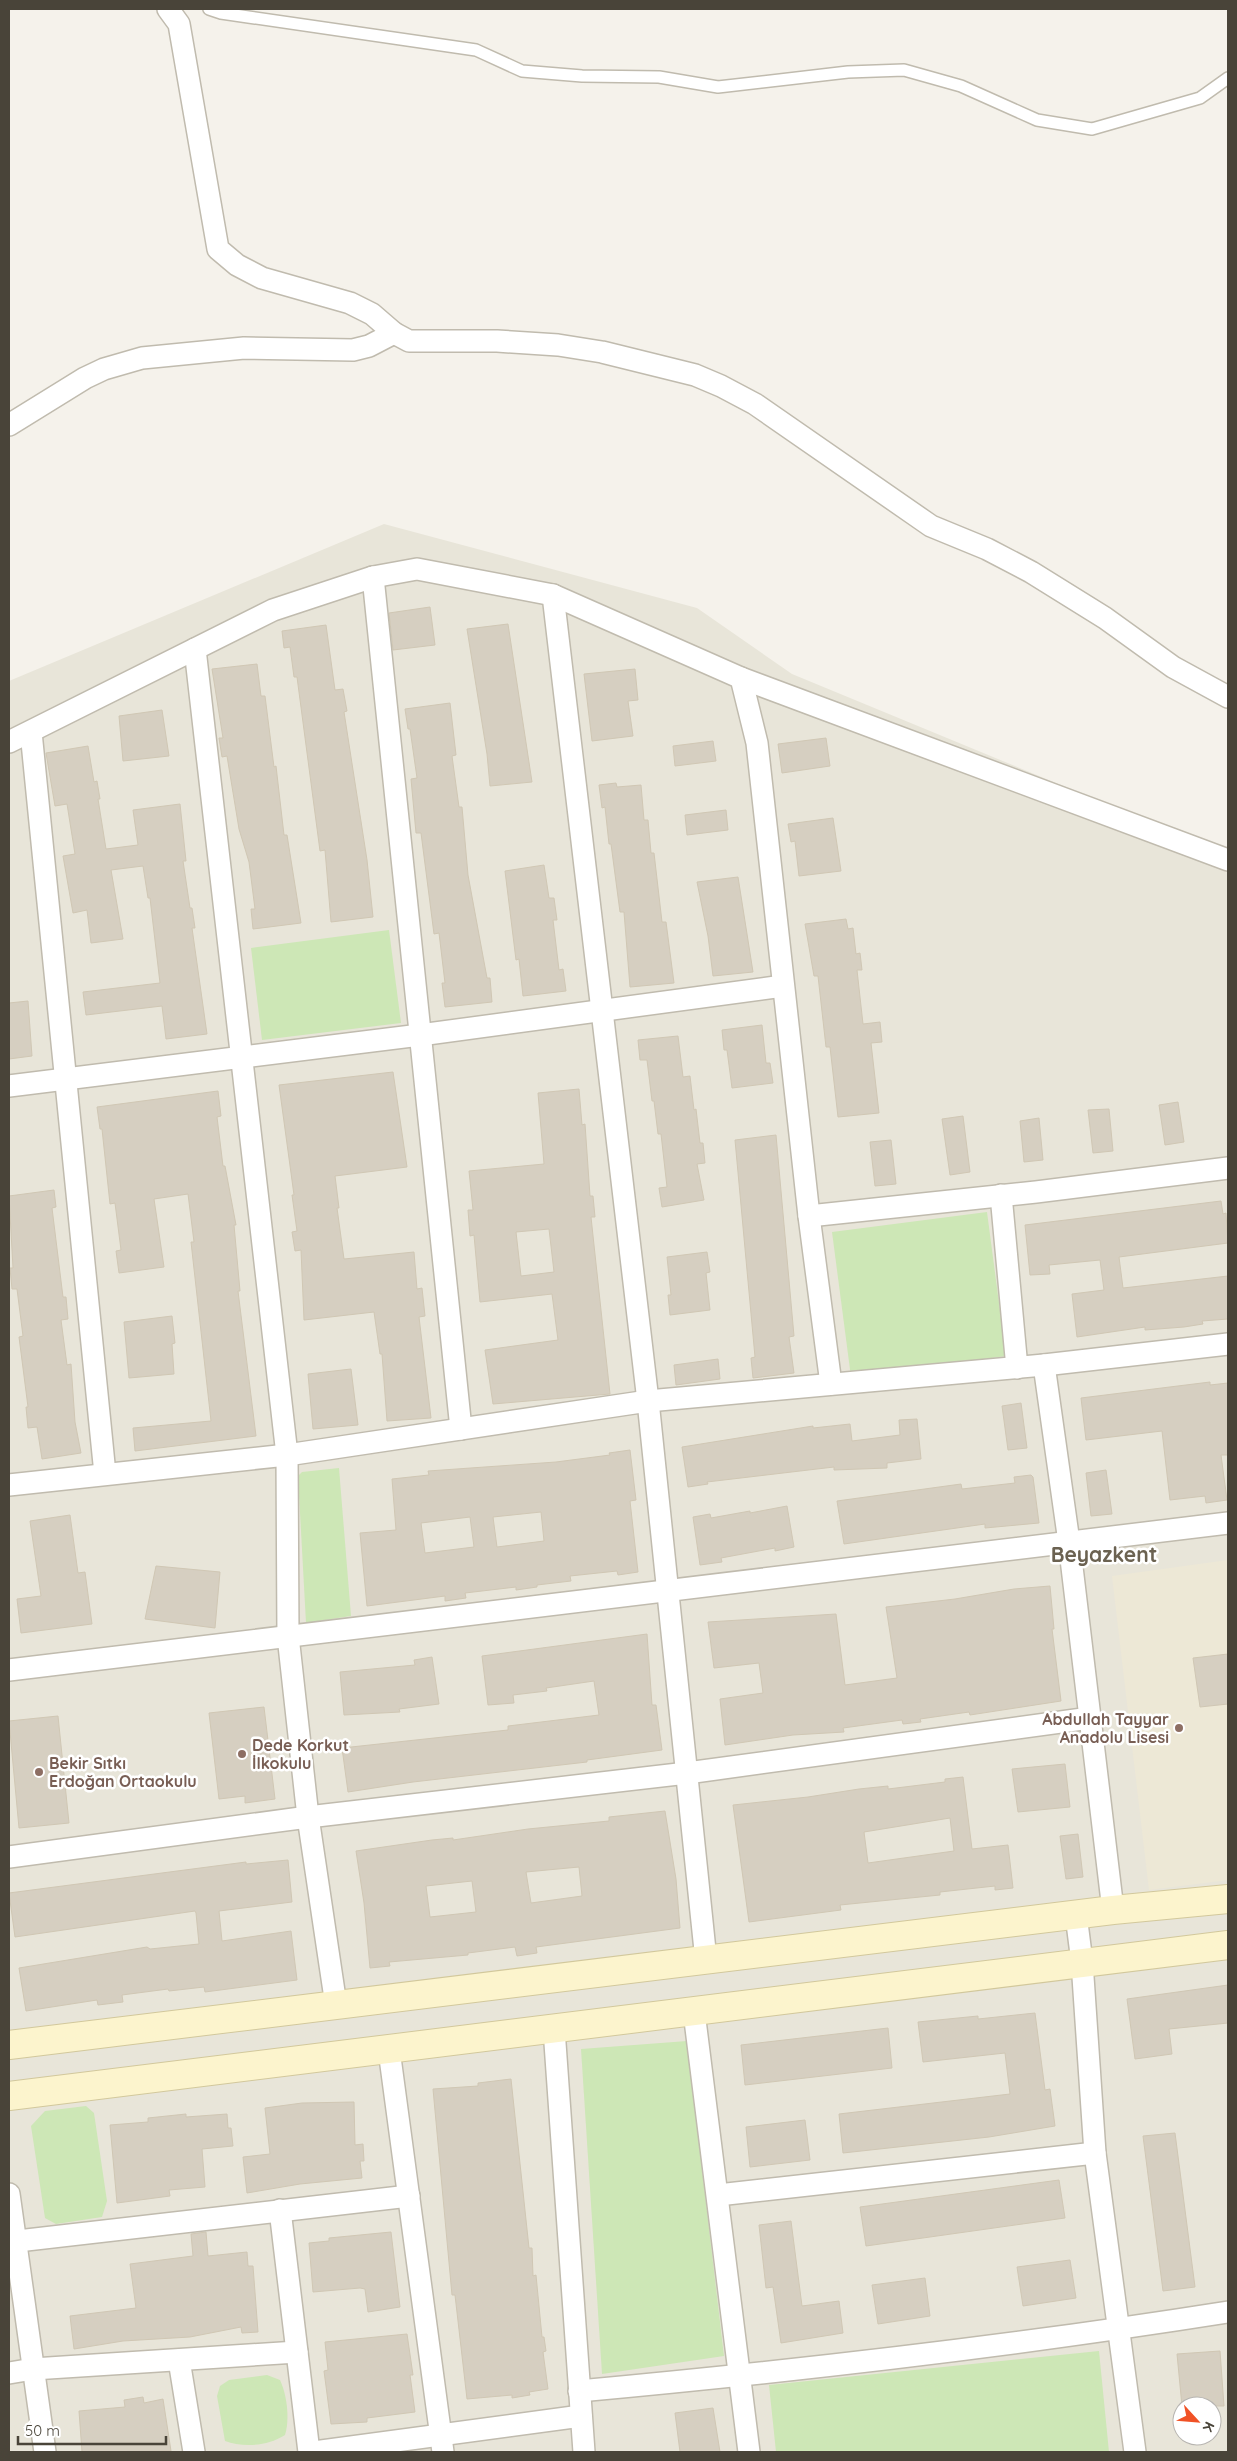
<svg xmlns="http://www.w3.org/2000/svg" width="1237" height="2461" viewBox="0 0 1237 2461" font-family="Quicksand,sans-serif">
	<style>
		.residential { fill: #e8e5d9; fill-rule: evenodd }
		.education { fill: #ede8d6 }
		.green { fill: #cde7b6 }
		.building { fill: #d6cfc1; stroke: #d0c7b4; fill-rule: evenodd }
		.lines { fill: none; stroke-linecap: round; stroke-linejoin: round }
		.lane-casing { stroke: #c0bbae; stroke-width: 14 }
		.street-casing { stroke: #c0bbae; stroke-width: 24 }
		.secondary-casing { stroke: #d2c89c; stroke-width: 30 }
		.lane { stroke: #fff; stroke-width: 11 }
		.street { stroke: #fff; stroke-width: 21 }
		.secondary { stroke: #fcf4cd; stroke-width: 28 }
		.education-dot { fill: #8d6e63; stroke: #fff; stroke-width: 2 }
		.labels { text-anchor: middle; stroke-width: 5; stroke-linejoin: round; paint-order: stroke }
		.education-label { font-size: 16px; font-weight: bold; fill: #785e54; stroke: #fff; text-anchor: start }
		.district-label { font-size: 21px; font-weight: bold; fill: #6b6251; stroke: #fff }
	</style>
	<rect width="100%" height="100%" fill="#f5f2eb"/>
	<!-- residential -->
	<path class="residential" d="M384 524 697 608 792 674 1228 854V2452H9V681ZM1182 2406H1212V2436H1182Z"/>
	<!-- education -->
	<path class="education" d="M1228 1560V1880L1149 1890 1112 1576Z"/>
	<!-- green -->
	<g class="green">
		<path d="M389 930 401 1023 262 1040 251 948Z"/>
		<path d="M987 1212 1006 1356 851 1377 832 1232Z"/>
		<path d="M339 1468 351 1616 306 1623 298 1476 302 1472Z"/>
		<path d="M687 2041 724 2356 602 2374 581 2049Z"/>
		<path d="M86 2106 94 2113 107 2201 102 2217 56 2224 45 2218 31 2126 45 2111Z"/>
		<path d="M1099 2351 1109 2452H776L769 2385Z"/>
		<path d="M267 2375 280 2380C287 2395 290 2419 285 2435 268 2446 243 2448 225 2441L217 2396 220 2386 229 2380Z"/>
	</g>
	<!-- building -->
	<g class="building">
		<path d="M430 607 435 645 393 650 389 613Z"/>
		<path d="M508 624 532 782 490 786 487 754 467 629Z"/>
		<path d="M326 625 335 690 343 689 347 711 344 712 367 860 373 917 331 922 325 850 320 851 297 677H294L290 647 284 648 282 631Z"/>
		<path d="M257 664 261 696H265L274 767 276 766 284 835H287L301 923 253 929 251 909H255L249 862 239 829 227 756 222 757 219 738H223L212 669Z"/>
		<path d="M635 669 638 700 628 701 633 736 592 741 584 674Z"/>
		<path d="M450 703 456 755 452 756 459 807H462L468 875 487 978H490L492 1002 445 1007 442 983H445L439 933 434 934 421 833H416L411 779 417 778 410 729H408L405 709Z"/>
		<path d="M162 710 169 756 123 761 119 716Z"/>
		<path d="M826 738 830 766 782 773 778 744Z"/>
		<path d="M713 741 716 761 675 766 673 746Z"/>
		<path d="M88 746 94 782 97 781 100 799H98L106 849 138 845 133 810 180 804 186 861H183L190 908H192L195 928H192L207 1034 166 1039 162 1006 86 1015 83 992 160 983 150 898H148L143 866 111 870 123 939 91 943 87 910 73 913 63 856 75 854 67 804 55 806 46 753Z"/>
		<path d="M616 783 617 787 641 785 644 820H648L651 853H654L662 922H666L674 983 630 987 624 912H620L611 844H609L605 807 602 808 599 785Z"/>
		<path d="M726 810 728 830 687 835 685 815Z"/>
		<path d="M833 818 841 871 799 876 795 841 791 842 788 824Z"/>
		<path d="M544 865 549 898H554L557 920H553L559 970 563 969 566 991 523 996 519 959 516 960 505 871Z"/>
		<path d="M738 877 753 972 713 976 708 936 697 882Z"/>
		<path d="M846 919 848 929 853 928 856 954 860 953 862 970H857L863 1024 880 1022 882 1042 871 1043 879 1113 838 1117 830 1047H826L818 976H814L805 924Z"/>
		<path d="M28 1001 32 1056 9 1059V1003Z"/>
		<path d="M762 1025 766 1063H770L773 1083 732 1088 727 1050H724L722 1030Z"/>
		<path d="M678 1036 683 1077 690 1076 694 1110 696 1109 700 1143H703L705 1163 697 1164 704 1200 662 1207 659 1188 667 1187 661 1134H658L654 1101H652L647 1060H640L638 1040Z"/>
		<path d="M393 1072 407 1167 335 1176 339 1208H337L344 1259 414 1252 417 1289 422 1288 425 1316 419 1317 431 1418 387 1421 382 1354H380L374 1312 304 1320 301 1250 295 1251 292 1232 297 1231 292 1195H294L279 1085Z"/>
		<path d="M579 1089 582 1125 585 1124 590 1196H593L595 1217H591L610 1394 493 1404 485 1350 558 1340 552 1294 480 1302 474 1235 470 1236 468 1210H473L469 1171 544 1164 538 1093ZM549 1229 554 1272 521 1276 516 1232Z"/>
		<path d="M218 1091 221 1116 217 1117 223 1166H225L236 1225H234L240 1291H238L256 1436 135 1451 133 1428 211 1421 191 1242H194L188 1194 154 1199 164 1267 119 1273 116 1251 121 1250 115 1203 110 1204 102 1129H100L97 1107Z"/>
		<path d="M1178 1102 1184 1142 1165 1145 1159 1105Z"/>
		<path d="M1109 1109 1113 1151 1093 1153 1088 1110Z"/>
		<path d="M963 1116 970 1172 950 1175 942 1119Z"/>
		<path d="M1039 1118 1043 1160 1024 1162 1020 1121Z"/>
		<path d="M776 1135 794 1336 789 1337 794 1373 753 1378 751 1358 755 1357 735 1140Z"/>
		<path d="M891 1140 896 1184 875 1186 870 1142Z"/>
		<path d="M54 1190 56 1207 52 1208 63 1297H66L68 1319 61 1320 67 1365 71 1364 75 1422 81 1453 42 1459 37 1427 28 1428 26 1407H28L19 1337 23 1336 17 1289H12L10 1268H13L9 1196Z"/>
		<path d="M1221 1201 1223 1214 1226 1213 1228 1243 1119 1257 1123 1288 1228 1276V1319L1202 1321 1203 1324 1184 1327 1145 1330V1327L1077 1337 1072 1294 1104 1290 1100 1260 1049 1265 1050 1274 1030 1275 1025 1225Z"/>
		<path d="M707 1252 710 1272 706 1273 710 1310 670 1315 668 1295H671L667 1257Z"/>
		<path d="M172 1316 175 1343 172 1344 174 1374 129 1378 124 1322Z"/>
		<path d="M718 1359 720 1379 676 1385 674 1365Z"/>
		<path d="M351 1369 358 1425 313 1429 308 1374Z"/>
		<path d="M1210 1382V1385L1228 1383V1455H1221L1227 1500 1206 1503 1205 1496 1170 1500 1162 1431 1086 1440 1081 1398Z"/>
		<path d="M1021 1403 1027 1448 1008 1450 1002 1406Z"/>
		<path d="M917 1419 921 1459 887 1463V1468L834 1470V1467L707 1482 708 1484 688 1487 682 1447 813 1426V1428L850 1424 852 1441 900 1435 899 1420Z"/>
		<path d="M630 1450 636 1500 630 1501 638 1572 618 1575 617 1571 570 1576 571 1581 537 1585V1587L516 1590V1587L465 1593 466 1598 445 1601V1596L367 1606 360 1533 396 1530 392 1479 429 1475 428 1471 556 1462 610 1455 609 1453ZM541 1512 544 1541 497 1547 493 1517ZM470 1517 474 1547 425 1553 421 1523Z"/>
		<path d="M1106 1470 1112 1514 1091 1516 1086 1473Z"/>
		<path d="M1031 1475 1033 1477 1039 1523 985 1528V1524L844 1544 837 1501 961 1484 962 1489 1015 1483 1014 1477Z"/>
		<path d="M787 1506 794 1547 775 1551V1548L721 1558 722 1562 700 1565 693 1517 710 1514 711 1518 750 1511V1513Z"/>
		<path d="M70 1515 78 1573 85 1572 92 1624 21 1633 17 1599 41 1596 30 1521Z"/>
		<path d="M156 1566 220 1572 215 1628 145 1619Z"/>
		<path d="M1050 1586 1054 1629H1052L1061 1701 970 1715 969 1712 920 1719 921 1722 903 1724 902 1720 843 1728 844 1732 793 1735 725 1745 720 1699 763 1693 759 1663 714 1668 708 1622 836 1614 845 1685 897 1678 886 1607 955 1599 1014 1589Z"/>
		<path d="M647 1634 652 1705H656L662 1750 587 1760V1762L413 1782 348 1792 342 1748 508 1730V1726L599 1715 594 1681 546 1688 547 1691 513 1695 514 1703 488 1705 482 1656Z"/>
		<path d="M1228 1654V1704L1200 1707 1193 1658Z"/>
		<path d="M432 1657 439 1704 399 1709 400 1712 344 1715 340 1672 415 1665 414 1660Z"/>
		<path d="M264 1707 275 1799 245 1803V1796L219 1799 209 1713Z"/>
		<path d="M58 1716 69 1823 19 1828 9 1721Z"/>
		<path d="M1065 1764 1070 1807 1018 1812 1012 1769Z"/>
		<path d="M963 1777 972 1849 1008 1845 1013 1888 995 1890V1886L940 1892V1895L840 1905 841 1910 749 1922 733 1805 808 1797 859 1789 888 1786V1789L945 1782V1779ZM950 1818 954 1851 868 1863 864 1832Z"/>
		<path d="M665 1811 676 1879 680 1928 536 1947 537 1953 517 1956 515 1947 468 1953V1955L389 1962 390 1966 370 1968 364 1903 356 1851 432 1840 453 1838V1840L528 1829 609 1821V1817ZM579 1867 582 1896 531 1903 526 1872ZM472 1881 476 1912 430 1917 426 1886Z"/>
		<path d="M1078 1834 1083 1877 1066 1879 1060 1836Z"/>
		<path d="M288 1860 292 1902 219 1911 222 1941 291 1931 297 1980 205 1992 204 1987 169 1991 168 1989 122 1995 123 2002 98 2005 97 2000 26 2011 19 1968 147 1947 150 1949 199 1944 196 1913 195 1911 15 1937 9 1893 246 1862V1864Z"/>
		<path d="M1228 1985V2023L1169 2029 1172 2054 1135 2059 1127 1999Z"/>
		<path d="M1035 2013 1045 2090 1050 2089 1055 2126 989 2137 843 2153 839 2114 1010 2094 1005 2053 923 2062 918 2022 978 2016V2019Z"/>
		<path d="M888 2028 892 2068 745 2085 741 2045Z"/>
		<path d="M511 2079 529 2248H532L533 2276 536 2275 542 2337H544L546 2351 543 2352 548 2389 529 2392 530 2395 512 2398V2395L467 2399 455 2295H452L433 2089 478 2086V2083Z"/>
		<path d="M354 2102 355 2145 363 2144 364 2161H360L362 2178 300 2184 247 2193 243 2157 270 2154 265 2108 302 2103Z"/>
		<path d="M186 2114V2117L227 2114 228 2128H231L233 2146 202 2149 205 2187 169 2190 170 2196 117 2203 110 2125 148 2122V2118Z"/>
		<path d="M805 2120 810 2160 750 2167 746 2127Z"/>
		<path d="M1175 2133 1195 2287 1163 2291 1143 2136Z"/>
		<path d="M1059 2180 1065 2218 866 2246 860 2207Z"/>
		<path d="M791 2221 802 2306 839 2301 843 2333 781 2343 773 2287 766 2288 759 2225Z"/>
		<path d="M206 2232 208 2256 247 2252 248 2266H253L258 2332 242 2333 241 2327 190 2337 123 2341 74 2349 70 2316 136 2308 130 2264 193 2256 191 2234Z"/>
		<path d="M391 2232 400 2307 368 2312 365 2289 360 2288 313 2292 309 2243 329 2241V2238Z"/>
		<path d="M1070 2260 1076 2298 1023 2306 1017 2267Z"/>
		<path d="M925 2278 930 2316 878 2324 872 2285Z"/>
		<path d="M407 2334 413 2375H410L415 2412 367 2418V2422L331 2424 324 2371 328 2370 325 2342Z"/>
		<path d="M1220 2351 1224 2406H1182L1177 2354Z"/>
		<path d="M143 2397 144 2403 163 2399 171 2451 82 2452 79 2411 125 2407 124 2400Z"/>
		<path d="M713 2408 720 2452H680L675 2413Z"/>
	</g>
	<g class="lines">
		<defs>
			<path id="lane" d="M209 9 221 13 476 50 522 71 582 76 659 77 718 87 848 72 904 70 961 86 1037 120 1092 129 1200 98 1228 78"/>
			<g id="street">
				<path d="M168 9 179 24 218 249 237 265 262 278 350 303 372 314 394 333 409 341H497L558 345 602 352 695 375 721 386 755 404 931 526 987 549 1031 572 1105 618 1173 667 1228 697"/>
				<path d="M9 425 85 378 104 369 142 358 244 348 353 350 369 346 394 333"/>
				<path d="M373 577 461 1429"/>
				<path d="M553 595 648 1401 706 1960"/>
				<path d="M195 649 287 1455 288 1636 308 1817 336 2005"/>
				<path d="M741 678 1228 860"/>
				<path d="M31 732 105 1474"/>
				<path d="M9 742 273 610 373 577 417 569 553 595 741 678 757 743 809 1216 831 1384"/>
				<path d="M9 1086 420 1035 783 986"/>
				<path d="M1001 1195 1017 1368"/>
				<path d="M809 1216 1036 1192 1228 1168"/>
				<path d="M1044 1365 1069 1542 1113 1910"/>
				<path d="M9 1485 287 1455 648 1401 1044 1365 1228 1344"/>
				<path d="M9 1670 1228 1523"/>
				<path d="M9 1857 308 1817 687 1773 1090 1718"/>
				<path d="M1076 1915 1082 1962 1095 2153 1135 2452"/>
				<path d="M694 2012 749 2452"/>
				<path d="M554 2029 584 2452"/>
				<path d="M389 2050 443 2452"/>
				<path d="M9 2194 45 2452"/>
				<path d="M718 2195 1095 2153"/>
				<path d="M280 2210 309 2452"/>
				<path d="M9 2242 409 2196"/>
				<path d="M179 2360 194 2452"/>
				<path d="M9 2373 33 2369 297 2352"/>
				<path d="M579 2391C796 2371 1013 2346 1228 2312"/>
				<path d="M314 2452 581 2416"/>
			</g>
			<g id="secondary">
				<path d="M9 2045 1113 1910 1228 1899"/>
				<path d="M9 2096 1228 1945"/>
			</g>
		</defs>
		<!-- lane casing -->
		<use href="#lane" class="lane-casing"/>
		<!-- street casing -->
		<use href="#street" class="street-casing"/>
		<!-- secondary casing -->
		<use href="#secondary" class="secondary-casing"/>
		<!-- lane -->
		<use href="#lane" class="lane"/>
		<!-- street -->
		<use href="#street" class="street"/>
		<!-- secondary -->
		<use href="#secondary" class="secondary"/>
	</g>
	<!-- markers -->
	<g class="education-dot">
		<circle cx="1179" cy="1728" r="5"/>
		<circle cx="242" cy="1754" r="5"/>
		<circle cx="39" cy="1772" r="5"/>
	</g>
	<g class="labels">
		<!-- education labels -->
		<g class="education-label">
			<text x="1169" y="1725" text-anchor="end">Abdullah Tayyar<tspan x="1169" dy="18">Anadolu Lisesi</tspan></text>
			<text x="252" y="1751">Dede Korkut<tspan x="252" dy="18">İlkokulu</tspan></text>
			<text x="49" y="1769">Bekir Sıtkı<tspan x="49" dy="18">Erdoğan Ortaokulu</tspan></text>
		</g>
		<!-- district labels -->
		<g class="district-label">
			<text x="1104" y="1562">Beyazkent</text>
		</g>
	</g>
	<!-- border -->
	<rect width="1237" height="2461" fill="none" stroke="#494439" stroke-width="20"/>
	<!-- north arrow -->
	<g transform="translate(1197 2421) rotate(116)"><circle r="24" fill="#ffffff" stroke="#b6b4b0"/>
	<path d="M0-4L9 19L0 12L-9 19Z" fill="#f05226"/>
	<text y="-8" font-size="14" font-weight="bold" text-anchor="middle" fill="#494439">K</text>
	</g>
	<!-- scale -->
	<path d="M18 2436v8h148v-8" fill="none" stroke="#494439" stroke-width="2.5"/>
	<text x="25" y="2436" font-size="15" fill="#494439" stroke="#ffffff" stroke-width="4" paint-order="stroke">50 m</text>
</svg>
